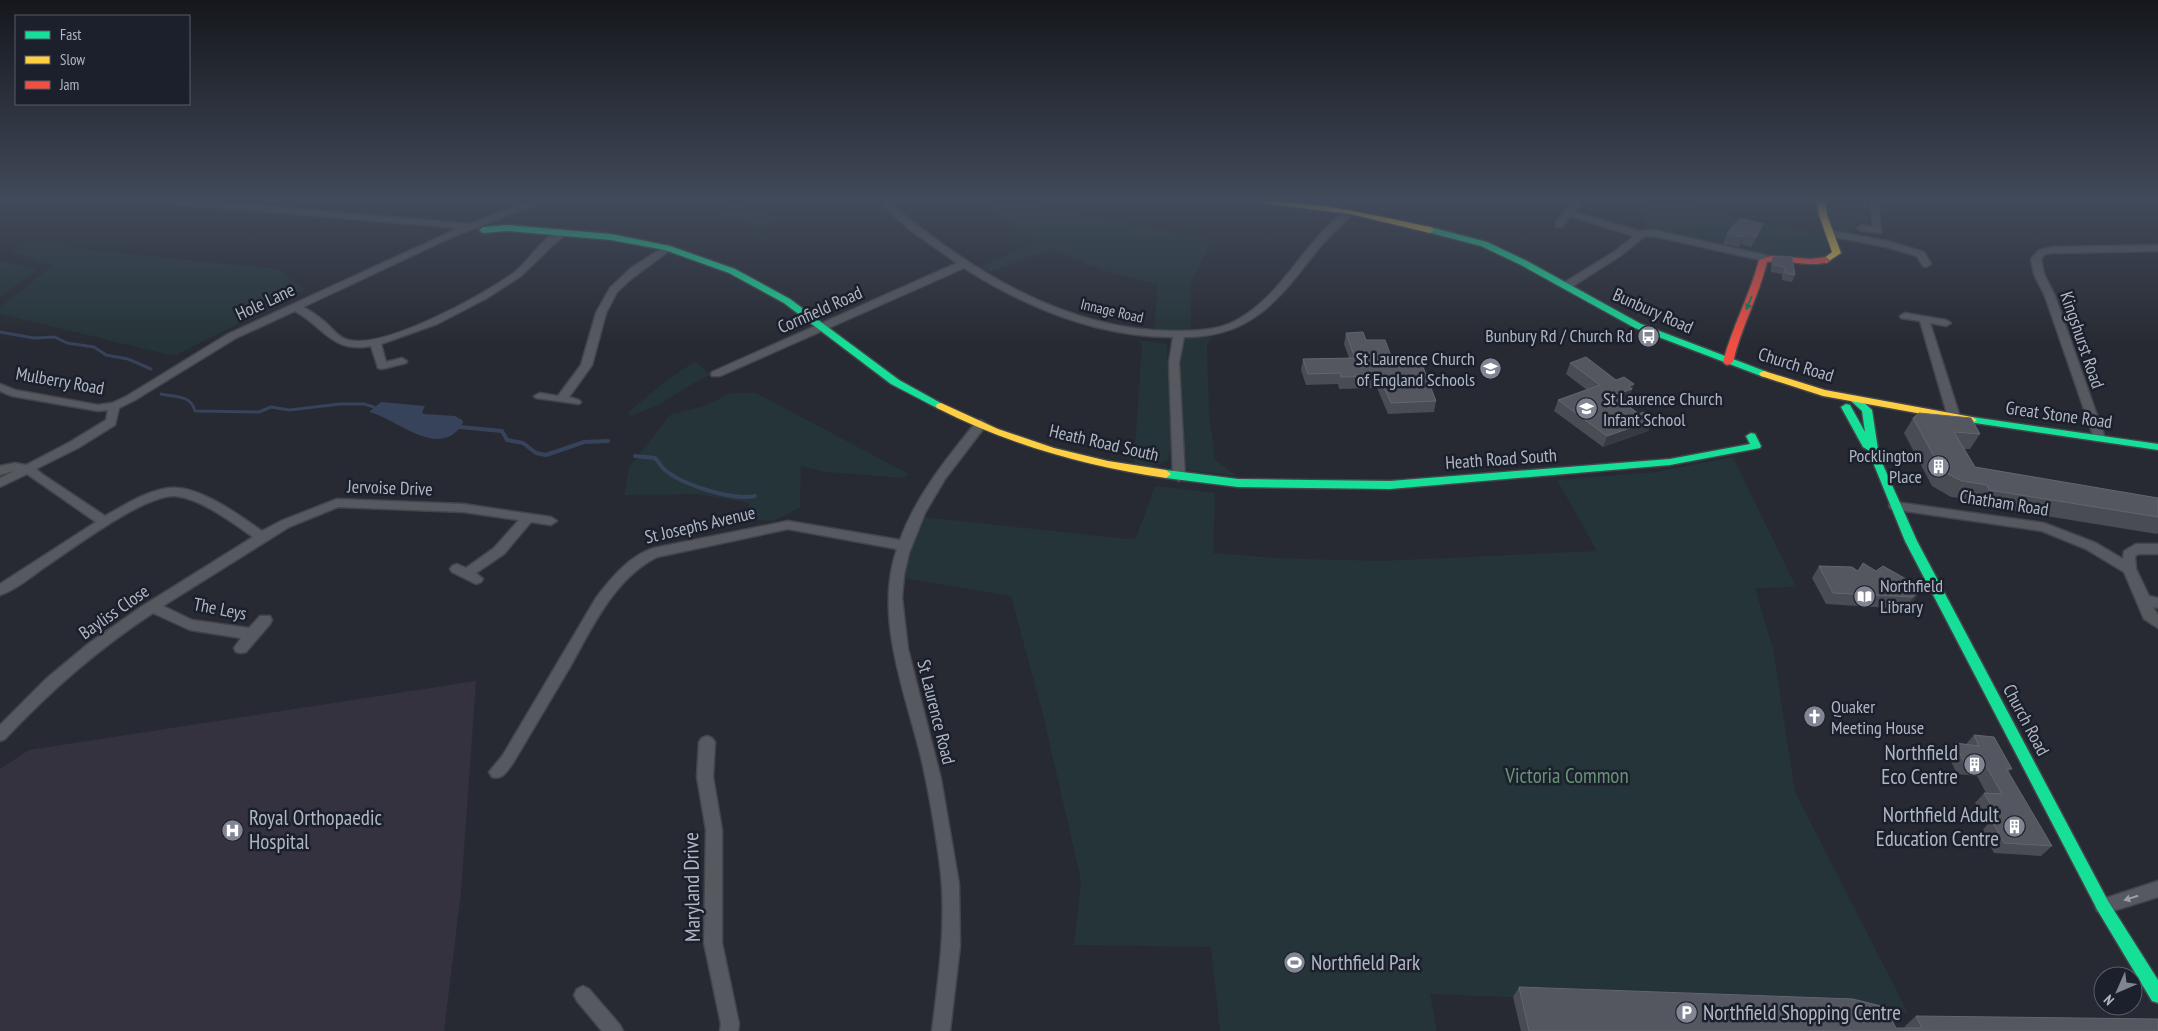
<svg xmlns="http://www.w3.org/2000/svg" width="2158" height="1031" viewBox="0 0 2158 1031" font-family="'PT Sans Narrow',sans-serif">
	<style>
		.medical { fill: #34323e }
		.green { fill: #253438 }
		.water { fill: #36435b }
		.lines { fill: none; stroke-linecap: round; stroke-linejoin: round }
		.stream-far1 { stroke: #36435b; stroke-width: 3 }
		.stream { stroke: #36435b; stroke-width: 4 }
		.street-casing { stroke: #43454b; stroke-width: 3 }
		.fast-casing { stroke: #43454b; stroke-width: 3 }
		.slow-casing { stroke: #43454b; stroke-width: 3 }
		.jam-casing { stroke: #43454b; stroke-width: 3 }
		.street { fill: #565960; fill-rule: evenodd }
		.fast { fill: #16e098; fill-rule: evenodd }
		.slow { fill: #ffcf43; fill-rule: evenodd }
		.jam { fill: #f24e42; fill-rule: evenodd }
		.wall { fill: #494c53 }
		.shaded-wall { fill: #373a40 }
		.building { fill: #54575f; stroke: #62666f }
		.oneway { fill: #188062 }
		.oneway2 { fill: #9a9fab }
		.labels { text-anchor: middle; stroke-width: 5; stroke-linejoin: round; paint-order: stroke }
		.far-street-label { font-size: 15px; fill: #b0b6c4; stroke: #1b202c }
		.street-label { font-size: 18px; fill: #b0b6c4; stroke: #1b202c }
		.poi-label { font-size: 18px; fill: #b0b6c4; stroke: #1b202c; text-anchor: end }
		.near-poi-label { font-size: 21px; fill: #b0b6c4; stroke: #1b202c; text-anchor: start }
		.near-park-label { font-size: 21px; fill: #689376; stroke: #1b202c }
		.near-street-label { font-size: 21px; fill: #b0b6c4; stroke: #1b202c }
	</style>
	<rect width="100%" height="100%" fill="#272a32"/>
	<!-- medical -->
	<path class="medical" d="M476 681 461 892 444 1031H0V769L29 750Z"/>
	<!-- green -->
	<g class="green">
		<path d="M976 201H1013L1212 241 1190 283 1191 330 1154 331 1158 284 1102 270 1050 249 990 272 980 267 1037 242Z"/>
		<path d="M1647 201H1702L1698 209 1826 236 1829 254C1805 270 1678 236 1646 228Z"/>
		<path d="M1826 201H1865L1867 223H1856V231L1852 234C1828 228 1829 225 1826 201Z"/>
		<path d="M733 204 781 218 760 228 721 214Z"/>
		<path d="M33 240 89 250 277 269 305 290 174 356 0 314V307L52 266 9 250Z"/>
		<path d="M0 260 38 270 0 297Z"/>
		<path d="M1189 337H1213L1207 344 1209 413 1215 460 1237 476 1188 470C1177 428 1179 383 1182 340Z"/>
		<path d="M1138 340 1167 344 1171 449 1167 461 1149 467 1134 463 1142 344Z"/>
		<path d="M695 361 710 375 692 384 660 404 631 416 629 413 633 408 666 381Z"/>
		<path d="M731 393H756L909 474 903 478 826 472 801 466 800 507 774 521 752 520 749 503 697 494 624 495 629 467 671 414 705 406Z"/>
		<path d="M1733 457 1796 587 1755 588 1773 649 1795 792 1908 1013 1430 994 1437 1031H1220L1211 947 1074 945 1081 880 1043 715 1011 596 904 578 912 538 924 517 1127 539 1136 538 1155 486 1215 493 1213 553 1277 558 1380 561 1597 551 1557 480 1656 472Z"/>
	</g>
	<!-- water -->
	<path class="water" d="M381 402 425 406 422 412 424 414 455 416 462 420 463 423C440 462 396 418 369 412Z"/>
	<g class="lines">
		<!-- stream-far1 -->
		<g class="stream-far1">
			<path d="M0 332 34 338 55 337 67 343 94 347 106 355 128 359 151 369"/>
			<path d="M161 394C176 397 191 395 195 411L259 412 271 407 289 410 340 404H364L374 407"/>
		</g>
		<!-- stream -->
		<g class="stream">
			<path d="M460 427 502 431 507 440 523 443 536 453 546 455 584 442 608 441"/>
			<path d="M635 456 655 458C659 462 661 467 665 470 683 485 733 501 755 496"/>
		</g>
		<defs>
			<g id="street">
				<path d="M170 201H206L470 224 531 201H543L452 237 303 307C311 311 318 316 325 322 331 327 337 336 345 339 379 353 486 294 515 272 531 259 542 236 563 230L568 233 554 244 521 276 487 298 437 324 381 344 386 362 402 358 407 361 406 363 382 369 378 368 371 346C332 353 325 328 295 311L236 338 135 400 119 408 115 425 78 448 36 469 42 474 105 516C125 505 146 491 169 488 198 484 240 516 262 531L281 521 337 499 463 504 551 517 557 521 551 525 531 522 504 554 476 573 483 579 481 582 476 584 452 572 450 569 452 566 457 564 466 568 494 548 519 520 463 512 338 507 289 527 163 606 192 620 249 628 260 616H270L272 620 270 624 246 652 241 653 236 652 234 648 241 638 190 630 153 613C98 649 50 691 5 739L0 741V725L46 679 88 644 141 607 253 537C233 523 200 498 175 496 145 494 72 549 45 567 32 576 16 590 0 595V584L96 522 27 474 0 487V478L14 471 0 475V466L15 463 26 465 70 442 106 420 108 410 98 411 12 396 0 391V384L15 390 98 405 112 403 127 396 228 334 459 228 174 204Z"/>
				<path d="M878 201H887C968 269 1063 330 1172 331 1192 331 1217 331 1235 321 1277 299 1297 256 1330 224L1341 215 1349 217C1339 228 1328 237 1319 248 1280 297 1254 337 1184 337L1179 363 1185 477 1179 481 1173 477 1169 363 1173 337C1098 337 1027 308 964 268L720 376H712L711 374 712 372 957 263 910 230Z"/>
				<path d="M1574 201H1583L1574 212 1639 231 1653 230 1765 255 1770 258 1765 261 1653 236H1645L1620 256 1570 288H1562V284L1614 252 1634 236 1570 216 1562 227H1556V223Z"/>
				<path d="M1870 201H1878L1881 233 1862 231 1857 228 1862 225 1873 227Z"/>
				<path d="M1833 231 1887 241 1924 252 1931 264 1926 267 1923 266 1917 256 1886 247 1830 236 1828 234Z"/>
				<path d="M667 245 670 246V250L631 279 617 292 606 313 592 365 569 397 579 400 581 402 579 404 536 398 534 396 540 393 558 396 581 365 596 313 610 288 631 268Z"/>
				<path d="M2158 245V251L2053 253 2045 254 2041 259 2044 274 2055 296 2105 438 2103 441H2095L2045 296 2034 274 2031 259 2039 250 2053 247Z"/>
				<path d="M1905 313 1946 320 1951 323 1946 326 1930 323 1960 417 1958 420H1950L1948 417 1920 321 1901 318 1900 316Z"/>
				<path d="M981 420 987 424 945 479 925 513 909 553 904 575 902 598 908 649 941 779 959 884 960 946 950 1031H932C939 975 947 921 940 865 935 828 929 790 920 753 904 689 874 615 897 549L788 529 657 557C614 579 593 626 570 667 551 699 532 731 513 763 507 771 503 780 492 777L489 772 503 755 596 598C611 578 629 556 654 548L788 521 900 540C916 496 947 458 977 421Z"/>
				<path d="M1895 502 2044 523 2096 543 2123 559 2124 551 2136 544H2158V554H2139L2135 556 2136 569 2149 596 2158 598V608L2153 607 2158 615V628L2144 619 2124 572 2086 549 2042 531 1891 509 1889 506 1891 503Z"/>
				<path d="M707 736 712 738 715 742 713 777 722 830V943L739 1024 738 1031H720L721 1024 704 943 706 830 697 777 699 742 702 738Z"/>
				<path d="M2158 881V897L2103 914 2097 911 2095 906 2097 901Z"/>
				<path d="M583 986 589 989 620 1025 623 1031H602L577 1001 574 995 577 989Z"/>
			</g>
			<g id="fast">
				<path d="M507 225 611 234 670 246 735 269 790 299 899 380 946 406 941 409 937 408 891 384 784 303 729 273 665 250 611 240 507 231 483 233 479 230 483 227Z"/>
				<path d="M1430 227 1487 242 1527 261 1641 324 1767 372 1769 374 1764 377 1761 376 1635 328 1521 265 1481 246 1427 232V228Z"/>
				<path d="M1855 397 1859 398 1872 410 1879 456 1917 541 2108 901 2158 980V1003L2152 1001 2098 911 1905 541 1868 450 1863 447 1841 407 1846 404 1850 405 1865 432 1862 411 1850 400Z"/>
				<path d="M1972 417 2158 444V450L1968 422 1967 420 1968 418Z"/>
				<path d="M1751 433 1755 434 1761 446 1760 448 1670 465 1390 489 1238 487 1166 478 1161 474 1166 470 1238 479 1390 481 1670 459 1750 444 1746 436Z"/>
			</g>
			<g id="slow">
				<path d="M1258 201C1317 201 1373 215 1430 227L1434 230 1430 233 1350 214 1262 203Z"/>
				<path d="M1817 201H1825L1827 215 1841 253 1826 263 1822 260 1832 252 1819 215Z"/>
				<path d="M1764 371 1825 390 1972 417 1977 420 1972 423 1823 396 1761 376 1759 374 1761 372Z"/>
				<path d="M941 403 998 429 1054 448 1108 461 1166 470 1171 474 1166 478C1086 466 1010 445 937 408L936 406 937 404Z"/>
			</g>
			<path id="jam" d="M1771 256 1811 259 1826 257 1830 260C1817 270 1785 258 1767 262 1759 296 1741 327 1733 362L1728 365 1725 364 1723 362C1732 327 1750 295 1759 260Z"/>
		</defs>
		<!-- street casing -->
		<use href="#street" class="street-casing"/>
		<!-- fast casing -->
		<use href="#fast" class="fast-casing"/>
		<!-- slow casing -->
		<use href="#slow" class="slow-casing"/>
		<!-- jam casing -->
		<use href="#jam" class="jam-casing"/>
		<!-- street -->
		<use href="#street" class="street"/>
		<!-- fast -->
		<use href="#fast" class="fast"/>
		<!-- slow -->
		<use href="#slow" class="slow"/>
		<!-- jam -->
		<use href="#jam" class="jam"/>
	</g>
	<!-- wall -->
	<g class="wall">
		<path d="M1763 224 1759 235 1751 247 1741 244 1739 247 1723 244 1727 233Z"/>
		<path d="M1773 257 1795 275 1792 282 1782 280V274L1771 272V264Z"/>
		<path d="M1346 333 1366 340 1391 356 1404 359 1436 401 1434 412 1388 414 1377 388 1339 389 1338 384 1306 385 1301 370 1303 359 1349 358 1344 344Z"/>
		<path d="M1570 363 1616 380 1634 384 1628 400 1623 402 1639 414 1653 420 1648 431 1603 447 1554 411 1558 400 1587 390 1566 374Z"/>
		<path d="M1913 418 1980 434 1970 449H1964L1975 467 2158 498V533L2157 534 1978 505 1977 500 1951 497 1932 486 1904 433Z"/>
		<path d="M1819 566 1858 571H1876L1922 588 1914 600 1905 609 1826 604 1812 578Z"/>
		<path d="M1974 735 2012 769 2008 772 2052 846 2041 856 1994 853 1982 831 1987 825 1975 803 1984 793H1986L1977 776 1957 774 1947 753 1955 743 1966 744Z"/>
		<path d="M1519 987 1896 1028H1905V1026L1916 1016 2158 1031H1521L1513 997Z"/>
	</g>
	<!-- shaded-wall -->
	<g class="shaded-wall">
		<path d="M1763 224 1759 235 1751 247 1756 237Z"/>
		<path d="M1745 233 1741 244 1739 247 1743 237Z"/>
		<path d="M1634 384 1628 400 1610 406 1614 395 1629 386Z"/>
		<path d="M1653 420 1648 431 1603 447 1607 436Z"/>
		<path d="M1922 588 1914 600 1905 609 1913 597Z"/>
	</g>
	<!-- building -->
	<g class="building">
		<path d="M1740 218 1763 224 1756 237 1745 233 1743 237 1727 233Z"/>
		<path d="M1773 257H1792L1795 275 1785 273 1784 267 1774 265Z"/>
		<path d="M1363 332 1366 340H1385L1391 356H1403L1404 359H1420L1436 401 1391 403 1379 376 1341 377 1340 373 1308 374 1303 359 1355 358 1346 333Z"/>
		<path d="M1586 357 1616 380 1624 377 1634 384 1629 386 1632 389 1614 395 1639 414 1643 412 1653 420 1607 436 1558 400 1600 385 1570 363Z"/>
		<path d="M1919 413 1971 418 1980 434 1954 432 1975 467 2158 498V517L1989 490 1987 485 1962 481 1942 471 1913 418Z"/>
		<path d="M1863 563 1876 571 1883 566 1922 588 1913 597 1833 593 1819 566 1852 567 1858 571Z"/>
		<path d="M1974 735 1994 737 2012 769 2006 768 2052 846 2004 843 1992 821H2000L1984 793 2002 794 1986 766 1965 764 1955 743 1979 746Z"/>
		<path d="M1519 987 1853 999 1885 1007 1896 1028H1922L1916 1016 2158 1019V1031H1529Z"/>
	</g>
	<!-- one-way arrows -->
	<defs><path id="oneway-solid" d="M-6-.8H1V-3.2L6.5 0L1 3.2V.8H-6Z" transform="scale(1.25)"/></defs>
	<use class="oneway" href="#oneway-solid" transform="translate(1749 303) rotate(112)"/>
	<use class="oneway2" href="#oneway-solid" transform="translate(2131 898) rotate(163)"/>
	<!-- sky -->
	<linearGradient id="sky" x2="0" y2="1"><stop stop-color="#15171c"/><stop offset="0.58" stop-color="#414a5a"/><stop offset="1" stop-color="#414a5a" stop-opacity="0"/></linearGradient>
	<rect width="2158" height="345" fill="url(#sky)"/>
	<!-- icons -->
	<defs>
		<symbol id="bus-disc" viewBox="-11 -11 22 22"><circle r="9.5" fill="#808591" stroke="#1b202c"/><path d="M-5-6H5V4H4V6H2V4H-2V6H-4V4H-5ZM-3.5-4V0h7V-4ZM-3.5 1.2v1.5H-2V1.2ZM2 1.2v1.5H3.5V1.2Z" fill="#fff"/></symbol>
		<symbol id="school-disc" viewBox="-11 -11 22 22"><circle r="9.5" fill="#808591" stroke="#1b202c"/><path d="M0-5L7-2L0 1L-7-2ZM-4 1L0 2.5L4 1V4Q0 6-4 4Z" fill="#fff"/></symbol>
		<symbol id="building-disc" viewBox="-11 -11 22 22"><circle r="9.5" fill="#808591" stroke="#1b202c"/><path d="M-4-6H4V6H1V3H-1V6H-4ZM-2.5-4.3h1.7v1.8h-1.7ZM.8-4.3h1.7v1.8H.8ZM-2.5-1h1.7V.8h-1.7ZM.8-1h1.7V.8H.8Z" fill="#fff"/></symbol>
		<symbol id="library-disc" viewBox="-11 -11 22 22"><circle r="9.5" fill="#808591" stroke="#1b202c"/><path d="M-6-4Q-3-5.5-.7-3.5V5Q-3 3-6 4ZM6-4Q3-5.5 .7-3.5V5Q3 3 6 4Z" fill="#fff"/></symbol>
		<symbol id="church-disc" viewBox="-11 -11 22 22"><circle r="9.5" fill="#808591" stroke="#1b202c"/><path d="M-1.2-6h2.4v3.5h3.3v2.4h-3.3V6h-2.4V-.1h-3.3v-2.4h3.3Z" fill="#fff"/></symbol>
		<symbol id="hospital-disc" viewBox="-11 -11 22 22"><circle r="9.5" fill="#808591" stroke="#1b202c"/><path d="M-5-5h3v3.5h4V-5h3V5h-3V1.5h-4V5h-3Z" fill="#fff"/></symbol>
		<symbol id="stadium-disc" viewBox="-11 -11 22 22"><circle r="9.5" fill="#808591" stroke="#1b202c"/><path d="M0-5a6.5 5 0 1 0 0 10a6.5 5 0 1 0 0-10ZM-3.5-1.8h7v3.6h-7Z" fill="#fff"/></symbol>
		<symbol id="parking-disc" viewBox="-11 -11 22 22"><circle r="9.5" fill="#808591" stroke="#1b202c"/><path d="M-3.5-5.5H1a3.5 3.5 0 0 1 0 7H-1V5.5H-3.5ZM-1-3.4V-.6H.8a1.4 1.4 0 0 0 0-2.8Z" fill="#fff"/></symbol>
	</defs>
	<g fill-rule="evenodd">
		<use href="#bus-disc" x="1636" y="324" width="25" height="25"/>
		<use href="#school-disc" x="1478" y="356" width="25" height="25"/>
		<use href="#school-disc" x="1574" y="396" width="25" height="25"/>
		<use href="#building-disc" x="1926" y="454" width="25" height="25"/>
		<use href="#library-disc" x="1852" y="584" width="25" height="25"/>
		<use href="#church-disc" x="1802" y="704" width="25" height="25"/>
		<use href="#building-disc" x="1962" y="752" width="25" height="25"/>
		<use href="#building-disc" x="2002" y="814" width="25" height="25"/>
		<use href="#hospital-disc" x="220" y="818" width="25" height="25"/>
		<use href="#stadium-disc" x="1282" y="950" width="25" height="25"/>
		<use href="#parking-disc" x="1674" y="1000" width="25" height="25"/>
	</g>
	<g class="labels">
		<!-- far-street labels -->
		<g class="far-street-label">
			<text transform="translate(1112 311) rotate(13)" y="5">Innage Road</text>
		</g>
		<!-- street labels -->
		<g class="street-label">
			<text transform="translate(265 302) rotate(-25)" y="6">Hole Lane</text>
			<text transform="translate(820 310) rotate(-24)" y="6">Cornfield Road</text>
			<text transform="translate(1653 311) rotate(24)" y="6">Bunbury Road</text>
			<text transform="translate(2082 340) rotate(71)" y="6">Kingshurst Road</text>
			<text transform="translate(1796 365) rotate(17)" y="6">Church Road</text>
			<text transform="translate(60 381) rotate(10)" y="6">Mulberry Road</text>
			<text transform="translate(2059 415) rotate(8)" y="6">Great Stone Road</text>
			<text transform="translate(1104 443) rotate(13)" y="6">Heath Road South</text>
			<text transform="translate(1501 459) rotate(-4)" y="6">Heath Road South</text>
			<text transform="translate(390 488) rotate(2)" y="6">Jervoise Drive</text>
			<text transform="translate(2004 503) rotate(9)" y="6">Chatham Road</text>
			<text transform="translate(700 525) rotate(-13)" y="6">St Josephs Avenue</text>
			<text transform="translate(220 609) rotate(11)" y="6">The Leys</text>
			<text transform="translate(114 612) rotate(-35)" y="6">Bayliss Close</text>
			<text transform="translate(936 712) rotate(76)" y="6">St Laurence Road</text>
			<text transform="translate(2026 720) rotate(62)" y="6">Church Road</text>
		</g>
		<!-- poi labels -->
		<g class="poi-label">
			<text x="1633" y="342">Bunbury Rd / Church Rd</text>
			<text x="1475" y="365">St Laurence Church<tspan x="1475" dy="21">of England Schools</tspan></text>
			<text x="1603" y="405" text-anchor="start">St Laurence Church<tspan x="1603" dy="21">Infant School</tspan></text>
			<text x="1922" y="462">Pocklington<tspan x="1922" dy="21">Place</tspan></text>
			<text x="1880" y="592" text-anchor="start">Northfield<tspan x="1880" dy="21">Library</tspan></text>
			<text x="1831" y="713" text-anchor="start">Quaker<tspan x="1831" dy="21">Meeting House</tspan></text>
		</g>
		<!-- near-poi labels -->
		<g class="near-poi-label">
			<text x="1958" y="760" text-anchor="end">Northfield<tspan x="1958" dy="24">Eco Centre</tspan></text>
			<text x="1999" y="822" text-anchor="end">Northfield Adult<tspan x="1999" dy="24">Education Centre</tspan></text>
			<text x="249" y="825">Royal Orthopaedic<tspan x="249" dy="24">Hospital</tspan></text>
			<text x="1311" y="970">Northfield Park</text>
			<text x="1703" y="1020">Northfield Shopping Centre</text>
		</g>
		<!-- near-park labels -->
		<g class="near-park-label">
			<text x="1567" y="783">Victoria Common</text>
		</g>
		<!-- near-street labels -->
		<g class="near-street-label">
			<text transform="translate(692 887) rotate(-91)" y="7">Maryland Drive</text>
		</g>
	</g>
	<!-- legend -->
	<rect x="15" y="15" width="175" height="90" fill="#1b202c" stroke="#575c69"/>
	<rect x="25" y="31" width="25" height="8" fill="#16e098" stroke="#575c69"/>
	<text x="60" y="40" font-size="15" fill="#b0b6c4">Fast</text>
	<rect x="25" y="56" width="25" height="8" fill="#ffcf43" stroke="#575c69"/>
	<text x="60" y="65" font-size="15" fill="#b0b6c4">Slow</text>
	<rect x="25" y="81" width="25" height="8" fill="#f24e42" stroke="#575c69"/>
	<text x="60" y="90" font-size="15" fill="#b0b6c4">Jam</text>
	<!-- north arrow -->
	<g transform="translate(2118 991) rotate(225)"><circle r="24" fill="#1b202c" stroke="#575c69"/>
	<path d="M0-4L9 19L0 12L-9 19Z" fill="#808591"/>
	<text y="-8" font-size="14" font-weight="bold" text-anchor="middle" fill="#b0b6c4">N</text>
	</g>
</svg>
